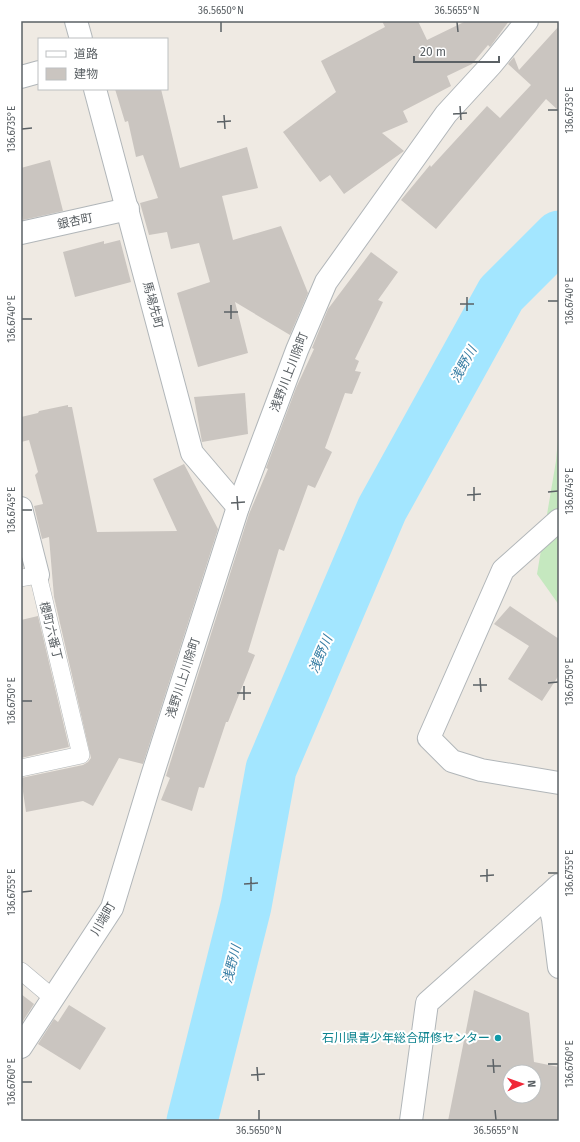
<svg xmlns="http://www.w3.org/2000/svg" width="580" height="1142" viewBox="0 0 580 1142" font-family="'Fira Sans','Noto Sans JP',sans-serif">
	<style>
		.green { fill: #c5e8bf }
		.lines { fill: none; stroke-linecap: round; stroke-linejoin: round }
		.river { stroke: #a3e6ff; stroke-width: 51 }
		.building { fill: #cac5c0; fill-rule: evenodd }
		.service-casing { stroke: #b1b6b9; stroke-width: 18 }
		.minor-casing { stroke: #b1b6b9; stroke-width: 24 }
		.service { stroke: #fff; stroke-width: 17 }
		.minor { stroke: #fff; stroke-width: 22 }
		.ticks { fill: none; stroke: #5b6165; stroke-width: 1.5 }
		.culture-dot { fill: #0f9aa8; stroke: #fff; stroke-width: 1.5 }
		.labels { text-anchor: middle; stroke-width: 4; stroke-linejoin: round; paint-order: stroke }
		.street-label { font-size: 12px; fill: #5b6165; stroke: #fff }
		.culture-label { font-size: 12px; fill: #0d838f; stroke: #fff; text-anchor: end }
		.water-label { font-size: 13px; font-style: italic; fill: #377da3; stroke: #fff }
		.neatline { fill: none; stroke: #5b6165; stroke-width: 1.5 }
		.ticks-label { font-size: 10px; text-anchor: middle; fill: #5b6165 }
	</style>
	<rect width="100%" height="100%" fill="#efeae3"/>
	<!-- green -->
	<path class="green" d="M559 428V605L537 574 556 461Z"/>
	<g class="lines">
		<!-- river -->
		<path class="river" d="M192 1121 246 906 271 769 382 509 501 294 559 236"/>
	</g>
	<!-- building -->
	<g class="building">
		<path d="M382 21H418L427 40 464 22 463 21H509L490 47 488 45 472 64 447 76 451 86 403 111 408 122 382 133 404 151 344 194 330 175 320 182 283 132 336 92 321 61 385 27Z"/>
		<path d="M559 26V111L546 99 436 229 401 200 430 165 431 167 487 106 500 118 531 85 508 64 514 57 519 70Z"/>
		<path d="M115 89H161L180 168 247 147 258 188 222 196 233 240 281 226 308 293 290 335 235 302 248 353 198 367 177 293 210 282 199 243 171 249 167 232 149 235 140 203 158 198 143 155 136 157 128 121 125 122Z"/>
		<path d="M50 160 63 211 23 220 21 211V168Z"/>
		<path d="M120 240 131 282 75 297 63 252 104 241V244Z"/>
		<path d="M371 252 398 272 378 300 383 302 355 359 359 361 355 371 361 372 352 394 345 393 325 448 332 452 315 488 308 485 284 551 279 549 248 652 255 655 228 722H226L204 788 199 787 192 811 161 800 170 778 166 776 249 514 268 469 266 468 296 388 314 349 312 348 328 309Z"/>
		<path d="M245 393 248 434 202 442 194 397Z"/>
		<path d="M68 405V407H72L97 532 177 531 153 479 184 464 218 529 143 764 119 758 93 806 83 801 26 812 21 778 83 765 88 762 91 758 54 597 49 537 42 539 34 506 43 504 35 475 38 472 29 440 21 442V417L38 413 39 411Z"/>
		<path d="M510 606 559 639V675L542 701 508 679 529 646 494 624Z"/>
		<path d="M38 616 69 747 21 758V620Z"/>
		<path d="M474 990 529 1013 534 1062 559 1067V1121H448ZM510 1072H534V1096H510Z"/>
		<path d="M21 994 34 1004 21 1024Z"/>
		<path d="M69 1005 106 1028 80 1070 38 1044 54 1019 58 1022Z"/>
	</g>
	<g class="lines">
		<defs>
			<g id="service">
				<path d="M21 578 38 575 81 755 21 768"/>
				<path d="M21 971 53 998"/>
			</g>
			<g id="minor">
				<path d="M76 21 81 39"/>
				<path d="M21 77 39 72"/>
				<path d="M95 89 192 453 238 507"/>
				<path d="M21 233 128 209"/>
				<path d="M21 508 38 575"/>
				<path d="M559 520 503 570 429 738 452 761 481 770 559 783"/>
				<path d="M559 885 547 896 553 919 559 967"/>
				<path d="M21 1047 112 908 152 776 238 507 297 350 326 282 446 114 491 65 527 21"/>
				<path d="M411 1121 427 1003 547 896"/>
			</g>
		</defs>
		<!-- service casing -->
		<use href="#service" class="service-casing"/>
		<!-- minor casing -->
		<use href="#minor" class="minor-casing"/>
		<!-- service -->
		<use href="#service" class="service"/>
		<!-- minor -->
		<use href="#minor" class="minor"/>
	</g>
	<!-- ticks -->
	<path class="ticks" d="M221 22V32M457 22 458 32M460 106 461 120M548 110H558M453 114 467 113M224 115 225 129M217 122 231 121M22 129 32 128M467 297V311M548 301H558M460 304H474M231 305V319M224 312H238M22 319H32M474 487V501M548 492 558 491M467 495 481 494M237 496 238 510M231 503 245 502M22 510H32M480 678 481 692M548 683 558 682M473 685H487M244 686V700M237 693H251M22 701H32M487 869V882M548 873H558M480 876 494 875M251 877V891M244 884 258 883M22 892 32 891M493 1059 494 1073M548 1064H558M487 1066H501M257 1067 258 1081M251 1075 265 1074M22 1082H32M259 1110V1120M495 1110 496 1120"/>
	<!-- markers -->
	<circle class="culture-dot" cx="498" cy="1038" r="4"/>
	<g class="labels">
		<!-- street labels -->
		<g class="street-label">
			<text transform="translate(75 221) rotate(-12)" y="4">銀杏町</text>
			<text transform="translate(153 305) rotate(75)" y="4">馬場先町</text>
			<text transform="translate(289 372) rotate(-69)" y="4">浅野川上川除町</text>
			<text transform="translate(51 631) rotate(76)" y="4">櫻町六番丁</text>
			<text transform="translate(183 678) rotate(-72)" y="4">浅野川上川除町</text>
			<text transform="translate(103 919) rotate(-60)" y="4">川端町</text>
		</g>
		<!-- culture labels -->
		<g class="culture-label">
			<text x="490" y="1042">石川県青少年総合研修センター</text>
		</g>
		<!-- water labels -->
		<g class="water-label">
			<text transform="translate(463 364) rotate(-61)" y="5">浅野川</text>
			<text transform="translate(320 654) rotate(-67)" y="5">浅野川</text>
			<text transform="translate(231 964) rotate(-76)" y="5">浅野川</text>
		</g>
	</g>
	<!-- border -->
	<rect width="580" height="1142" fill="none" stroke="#ffffff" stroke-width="44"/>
	<!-- legend -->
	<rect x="38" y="38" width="130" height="52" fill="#ffffff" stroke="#bdc0c1"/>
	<rect x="46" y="51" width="20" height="6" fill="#ffffff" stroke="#bdc0c1"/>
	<text x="74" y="58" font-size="12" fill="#5b6165">道路</text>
	<rect x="46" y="68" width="20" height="12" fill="#cac5c0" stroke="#bdc0c1"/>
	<text x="74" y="78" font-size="12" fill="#5b6165">建物</text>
	<!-- north arrow -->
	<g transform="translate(522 1084) rotate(88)"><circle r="19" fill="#ffffff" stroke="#bdc0c1"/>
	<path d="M0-3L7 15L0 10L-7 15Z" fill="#f02838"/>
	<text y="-6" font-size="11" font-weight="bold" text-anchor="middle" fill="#5b6165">N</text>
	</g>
	<!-- scale -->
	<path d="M414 56v6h85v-6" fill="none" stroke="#5b6165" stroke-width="2"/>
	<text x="420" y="56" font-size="12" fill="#5b6165" stroke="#ffffff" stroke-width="3" paint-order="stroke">20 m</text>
	<rect x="22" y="22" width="536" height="1098" class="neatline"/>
	<g class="ticks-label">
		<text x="221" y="14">36.5650°N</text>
		<text x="457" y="14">36.5655°N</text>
		<text transform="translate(569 110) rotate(-90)" y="4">136.6735°E</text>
		<text transform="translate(11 129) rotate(-90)" y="4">136.6735°E</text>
		<text transform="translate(569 301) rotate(-90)" y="4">136.6740°E</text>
		<text transform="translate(11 319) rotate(-90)" y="4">136.6740°E</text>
		<text transform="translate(569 491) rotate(-90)" y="4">136.6745°E</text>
		<text transform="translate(11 510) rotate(-90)" y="4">136.6745°E</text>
		<text transform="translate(569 682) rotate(-90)" y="4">136.6750°E</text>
		<text transform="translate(11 701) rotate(-90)" y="4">136.6750°E</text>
		<text transform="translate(569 873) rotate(-90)" y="4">136.6755°E</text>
		<text transform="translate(11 892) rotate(-90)" y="4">136.6755°E</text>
		<text transform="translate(569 1064) rotate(-90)" y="4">136.6760°E</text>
		<text transform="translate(11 1082) rotate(-90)" y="4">136.6760°E</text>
		<text x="259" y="1134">36.5650°N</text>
		<text x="496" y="1134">36.5655°N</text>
	</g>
</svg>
